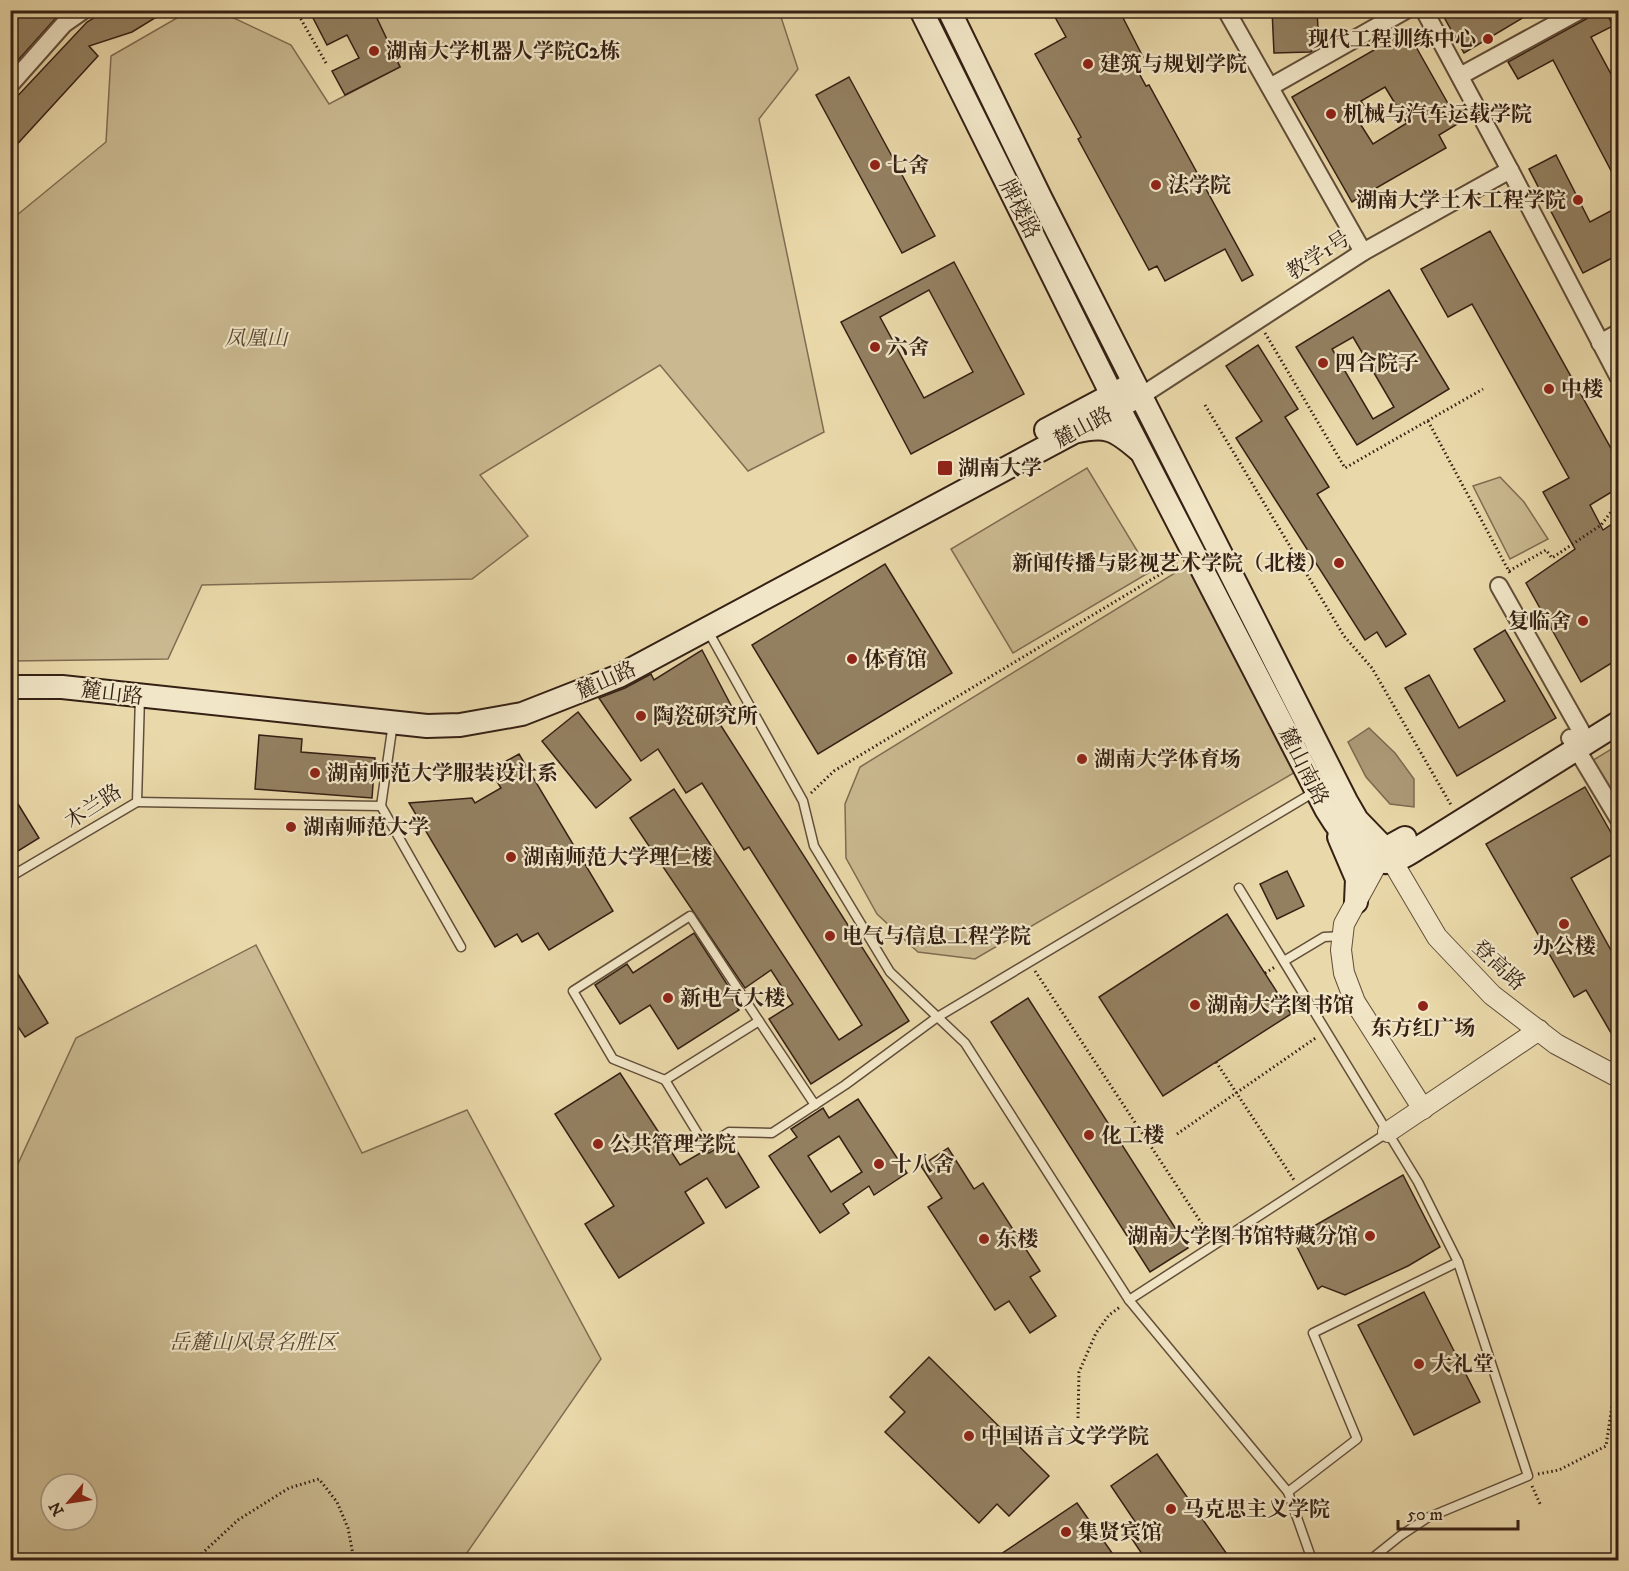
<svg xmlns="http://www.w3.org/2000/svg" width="1629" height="1571" viewBox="0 0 1629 1571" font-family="'IM FELL DW Pica','Noto Serif SC',serif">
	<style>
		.green { fill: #cab990; stroke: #806c52; stroke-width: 1.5; fill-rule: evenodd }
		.water { fill: #ac9976; stroke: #7c694f; stroke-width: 1.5 }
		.building { fill: #938061; stroke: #352014; stroke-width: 1.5; fill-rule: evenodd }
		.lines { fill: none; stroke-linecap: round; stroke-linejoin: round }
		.service-casing { stroke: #624e39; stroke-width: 11 }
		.minor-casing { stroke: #624e39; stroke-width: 20 }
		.tertiary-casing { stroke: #624e39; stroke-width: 22 }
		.secondary-casing { stroke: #352014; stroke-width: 26 }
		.path { stroke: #352014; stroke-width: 3; stroke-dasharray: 1.5 3; stroke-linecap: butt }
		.service { stroke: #f1e6c7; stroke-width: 8 }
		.minor { stroke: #f1e6c7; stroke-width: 16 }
		.tertiary { stroke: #f1e6c7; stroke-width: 20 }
		.secondary { stroke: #f1e6c7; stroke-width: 22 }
		.poi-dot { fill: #8f2418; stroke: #f1e6c7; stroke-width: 2 }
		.labels { text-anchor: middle; stroke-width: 4.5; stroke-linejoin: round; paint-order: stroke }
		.poi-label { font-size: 21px; font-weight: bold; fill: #352014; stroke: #f1e6c7; text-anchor: start }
		.street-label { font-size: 21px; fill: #352014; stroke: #f1e6c7 }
		.park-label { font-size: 21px; font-style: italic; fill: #5a4633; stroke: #f1e6c7 }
	</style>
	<rect width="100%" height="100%" fill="#e9d8a9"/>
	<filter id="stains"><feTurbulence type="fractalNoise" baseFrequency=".00333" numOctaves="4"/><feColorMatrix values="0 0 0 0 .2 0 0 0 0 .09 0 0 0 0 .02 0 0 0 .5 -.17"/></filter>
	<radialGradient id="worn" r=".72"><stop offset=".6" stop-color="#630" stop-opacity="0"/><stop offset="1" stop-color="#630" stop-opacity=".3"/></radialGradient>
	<!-- green -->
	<g class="green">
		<path d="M189 11H219L291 45 329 104 400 67 373 11H779L798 69 759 119 824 432 748 471 660 365 480 475 528 536 472 579 202 585 168 659 11 661V220L106 142 111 56Z"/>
		<path d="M1087 468 1150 572 1013 653 951 549Z"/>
		<path d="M1500 477 1524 502 1548 539 1510 559 1473 486Z"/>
		<path d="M1191 563 1297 771 975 959 918 952 877 914 846 858 845 804 860 767Z"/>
		<path d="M1618 745V809L1590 762Z"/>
		<path d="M256 945 362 1153 467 1110 601 1359 462 1560H11V1179L76 1038ZM51 1484H87V1520H51Z"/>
	</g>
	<!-- water -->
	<path class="water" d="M1369 728 1395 753 1414 779V807L1390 804 1366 777 1348 742Z"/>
	<!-- building -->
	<g class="building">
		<path d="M10 10H63L10 69Z"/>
		<path d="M107 10H168L132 32 89 46 98 56 10 152V104L87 22Z"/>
		<path d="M318 10H373L400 67 345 95 332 71 359 58 347 35 327 45 311 14Z"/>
		<path d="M1051 10H1119L1143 57 1133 62 1146 86 1149 85 1253 275 1242 281 1225 249 1165 281 1157 266 1149 270 1078 139 1081 137 1035 54 1066 37Z"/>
		<path d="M1272 10H1317L1319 47 1310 52 1274 53Z"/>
		<path d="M1440 10H1536L1464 53Z"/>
		<path d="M1598 10H1605L1613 26 1591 37 1618 87V184L1553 60 1518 79 1508 62 1586 19Z"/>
		<path d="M1407 31 1459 123 1439 135 1446 148 1352 202 1292 97ZM1385 87 1407 123 1373 144 1359 122 1364 119 1358 110 1364 106 1361 101Z"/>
		<path d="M849 77 935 236 902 253 816 95Z"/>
		<path d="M1556 155 1590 222 1618 207V255L1583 273 1529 169Z"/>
		<path d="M1490 231 1618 461V488L1590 505 1603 530 1618 520V659L1581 682 1526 583 1575 549 1543 492 1569 478 1472 304 1448 317 1421 269Z"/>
		<path d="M954 262 1024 394 911 454 841 322ZM929 290 973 372 924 398 880 317Z"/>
		<path d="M1389 290 1449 389 1357 445 1296 347ZM1353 337 1394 407 1373 419 1332 349Z"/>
		<path d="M1258 345 1298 409 1285 417 1329 487 1317 494 1406 634 1386 647 1377 632 1365 640 1236 438 1262 421 1226 366Z"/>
		<path d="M885 564 952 673 818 754 752 645Z"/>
		<path d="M1505 630 1556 718 1457 776 1405 688 1429 675 1459 728 1505 701 1474 649Z"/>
		<path d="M702 650 735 713 718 721 909 1021 811 1084 769 1019 793 1004 771 970 745 988 630 818 674 789 839 1040 862 1025 749 847 744 850 702 783 686 793 658 749 641 761 599 698 625 688 651 674 654 680Z"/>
		<path d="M578 712 631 780 596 808 542 741Z"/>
		<path d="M259 735 302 739 301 752 375 758 372 798 255 789Z"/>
		<path d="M519 754 613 911 549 950 538 933 522 942 517 934 495 947 409 803 472 798 475 803 501 788 490 770Z"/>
		<path d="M1585 787 1618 845V851L1571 878 1618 963V1045L1586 990 1574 997 1486 844Z"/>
		<path d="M10 791 39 838 10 856Z"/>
		<path d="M1287 871 1304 906 1277 919 1260 884Z"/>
		<path d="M1227 914 1291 1014 1163 1096 1099 997Z"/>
		<path d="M694 933 734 995 731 997 739 1010 678 1049 650 1005 620 1024 595 985 627 964 633 973Z"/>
		<path d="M10 961 48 1023 25 1037 10 1015Z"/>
		<path d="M1028 998 1188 1248 1150 1272 991 1022Z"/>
		<path d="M620 1073 680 1165 702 1152 709 1153 726 1143 734 1146 759 1187 726 1208 707 1178 685 1192 704 1223 619 1278 585 1224 614 1206 555 1114Z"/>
		<path d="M858 1099 907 1173 874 1195 869 1186 843 1204 849 1213 820 1233 769 1156 797 1137 791 1129 823 1108 829 1118ZM839 1136 862 1172 831 1192 808 1156Z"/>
		<path d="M948 1148 974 1189 983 1183 1040 1271 1030 1277 1056 1316 1030 1333 1009 1301 995 1310 928 1207 942 1198 921 1166Z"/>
		<path d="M1403 1175 1440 1247 1408 1266 1345 1295 1322 1286 1318 1289 1297 1247 1301 1243 1307 1230Z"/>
		<path d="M1424 1292 1480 1402 1414 1435 1358 1325Z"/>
		<path d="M929 1357 1049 1476 1009 1516 997 1504 979 1523 885 1432 905 1412 890 1397Z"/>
		<path d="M1157 1454 1231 1560H1146L1128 1533 1138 1526 1111 1486Z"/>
		<path d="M1077 1503 1117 1560H992Z"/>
	</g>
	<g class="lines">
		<defs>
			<g id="service">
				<path d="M708 631 803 801 814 846 890 972 965 1043 1129 1300 1288 1492 1312 1560"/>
				<path d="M137 802 381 806 393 723"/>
				<path d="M381 806 461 947"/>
				<path d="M10 877 137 802 140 696"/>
				<path d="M1239 888 1418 1182 1458 1262 1528 1476 1427 1518 1400 1536 1370 1560"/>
				<path d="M1284 961 1324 937 1343 936"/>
				<path d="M759 1021 690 916 573 991 613 1059 665 1080 706 1147 729 1132 772 1133 845 1085 936 1018 1316 791"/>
				<path d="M665 1080 759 1021 815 1105"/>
				<path d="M1129 1300 1387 1133"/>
				<path d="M1288 1492 1357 1439 1313 1333 1458 1262"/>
			</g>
			<g id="minor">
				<path d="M1226 10 1363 252"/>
				<path d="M1424 10 1510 170"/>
				<path d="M1460 76 1581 10"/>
				<path d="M10 85 64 24 84 10"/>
				<path d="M1270 87 1406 10"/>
				<path d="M1600 343 1618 333"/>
				<path d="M1141 396 1363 252 1510 170 1618 376"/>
				<path d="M1499 586 1581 731"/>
				<path d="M1570 738 1618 818"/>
			</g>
			<g id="tertiary">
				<path d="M1079 429 1141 396"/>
				<path d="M1385 849 1437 937 1492 995 1556 1044 1618 1077"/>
				<path d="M1385 849 1344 924 1341 950 1344 973 1355 1002 1423 1109"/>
				<path d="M1388 1132 1539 1030"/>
			</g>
			<g id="secondary">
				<path d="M921 10 1112 395 1326 809C1338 829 1365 869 1393 861 1404 858 1414 850 1423 845L1618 723"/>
				<path d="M949 10 1040 197 1346 801 1357 820 1385 849 1405 838"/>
				<path d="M1046 430 1125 388"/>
				<path d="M10 687H62L427 726 460 725 522 714 619 676 1074 432C1106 424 1115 429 1139 450"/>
				<path d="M1339 837 1357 879 1356 902"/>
			</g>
		</defs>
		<!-- service casing -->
		<use href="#service" class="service-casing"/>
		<!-- minor casing -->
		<use href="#minor" class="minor-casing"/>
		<!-- tertiary casing -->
		<use href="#tertiary" class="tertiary-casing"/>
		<!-- secondary casing -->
		<use href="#secondary" class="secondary-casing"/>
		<!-- path -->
		<g class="path">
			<path d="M291 10 298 14 326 63"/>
			<path d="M1265 333 1345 468 1483 389"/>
			<path d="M1205 405 1344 636 1372 668 1451 805"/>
			<path d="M1428 421 1511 575"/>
			<path d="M1509 571 1546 550 1552 558 1601 525 1618 503"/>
			<path d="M811 793 834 771 1179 563"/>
			<path d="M1035 971 1210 1236"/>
			<path d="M1265 973 1275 967"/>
			<path d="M1216 1062 1294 1180"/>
			<path d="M1177 1134 1317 1037"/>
			<path d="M1078 1418 1079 1372 1096 1333 1109 1315 1120 1307"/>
			<path d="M1538 1474 1559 1470 1606 1446 1612 1406 1618 1404"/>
			<path d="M1532 1486 1541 1506"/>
			<path d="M195 1560 238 1520 289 1488 319 1479 337 1502 348 1528 354 1560"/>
		</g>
		<!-- service -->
		<use href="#service" class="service"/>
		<!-- minor -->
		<use href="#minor" class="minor"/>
		<!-- tertiary -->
		<use href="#tertiary" class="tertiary"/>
		<!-- secondary -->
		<use href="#secondary" class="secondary"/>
	</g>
	<!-- markers -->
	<g class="poi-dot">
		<circle cx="1488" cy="39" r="6"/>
		<circle cx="374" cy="51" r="6"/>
		<circle cx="1088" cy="64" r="6"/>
		<circle cx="1331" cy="114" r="6"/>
		<circle cx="875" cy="165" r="6"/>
		<circle cx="1156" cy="185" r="6"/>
		<circle cx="1578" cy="200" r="6"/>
		<circle cx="875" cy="347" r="6"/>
		<circle cx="1323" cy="363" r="6"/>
		<circle cx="1549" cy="389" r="6"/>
		<rect x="937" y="460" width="16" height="16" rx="3"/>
		<circle cx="1339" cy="563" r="6"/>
		<circle cx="1583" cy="621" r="6"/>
		<circle cx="852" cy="659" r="6"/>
		<circle cx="641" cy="716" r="6"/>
		<circle cx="1082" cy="759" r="6"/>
		<circle cx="315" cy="773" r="6"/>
		<circle cx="291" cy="827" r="6"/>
		<circle cx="511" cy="857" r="6"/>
		<circle cx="1564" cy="924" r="6"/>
		<circle cx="830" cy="936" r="6"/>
		<circle cx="668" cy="998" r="6"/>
		<circle cx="1195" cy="1005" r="6"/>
		<circle cx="1423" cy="1006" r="6"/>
		<circle cx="1089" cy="1135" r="6"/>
		<circle cx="598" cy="1144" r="6"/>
		<circle cx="879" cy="1164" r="6"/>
		<circle cx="1370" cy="1236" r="6"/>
		<circle cx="984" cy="1239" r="6"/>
		<circle cx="1419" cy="1364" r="6"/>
		<circle cx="969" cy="1436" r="6"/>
		<circle cx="1171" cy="1509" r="6"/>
		<circle cx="1066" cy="1532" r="6"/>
	</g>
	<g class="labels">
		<!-- poi labels -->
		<g class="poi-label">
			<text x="1476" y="46" text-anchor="end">现代工程训练中心</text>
			<text x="386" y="58">湖南大学机器人学院C2栋</text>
			<text x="1100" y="71">建筑与规划学院</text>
			<text x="1343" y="121">机械与汽车运载学院</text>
			<text x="887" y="172">七舍</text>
			<text x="1168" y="192">法学院</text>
			<text x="1566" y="207" text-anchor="end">湖南大学土木工程学院</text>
			<text x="887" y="354">六舍</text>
			<text x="1335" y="370">四合院子</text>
			<text x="1561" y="396">中楼</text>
			<text x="958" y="475">湖南大学</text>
			<text x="1327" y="570" text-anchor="end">新闻传播与影视艺术学院（北楼）</text>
			<text x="1571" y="628" text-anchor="end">复临舍</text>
			<text x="864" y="666">体育馆</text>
			<text x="653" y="723">陶瓷研究所</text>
			<text x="1094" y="766">湖南大学体育场</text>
			<text x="327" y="780">湖南师范大学服装设计系</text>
			<text x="303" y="834">湖南师范大学</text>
			<text x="523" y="864">湖南师范大学理仁楼</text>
			<text x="842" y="943">电气与信息工程学院</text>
			<text x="1564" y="953" text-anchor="middle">办公楼</text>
			<text x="680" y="1005">新电气大楼</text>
			<text x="1207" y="1012">湖南大学图书馆</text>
			<text x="1423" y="1035" text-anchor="middle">东方红广场</text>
			<text x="1101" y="1142">化工楼</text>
			<text x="610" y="1151">公共管理学院</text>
			<text x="891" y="1171">十八舍</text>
			<text x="1358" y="1243" text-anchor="end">湖南大学图书馆特藏分馆</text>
			<text x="996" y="1246">东楼</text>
			<text x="1431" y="1371">大礼堂</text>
			<text x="981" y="1443">中国语言文学学院</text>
			<text x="1183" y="1516">马克思主义学院</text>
			<text x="1078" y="1539">集贤宾馆</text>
		</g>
		<!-- street labels -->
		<g class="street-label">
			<text transform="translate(1020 209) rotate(63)" y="7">牌楼路</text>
			<text transform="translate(1318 255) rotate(-33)" y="7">教学1号</text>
			<text transform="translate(1083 427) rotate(-28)" y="7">麓山路</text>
			<text transform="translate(606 680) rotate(-24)" y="7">麓山路</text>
			<text transform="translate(112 693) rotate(7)" y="7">麓山路</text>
			<text transform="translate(1304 766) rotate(63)" y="7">麓山南路</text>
			<text transform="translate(93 806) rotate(-33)" y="7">木兰路</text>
			<text transform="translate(1499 965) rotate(43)" y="7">登高路</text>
		</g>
		<!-- park labels -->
		<g class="park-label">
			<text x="256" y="345">凤凰山</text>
			<text x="253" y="1349">岳麓山风景名胜区</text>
		</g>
	</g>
	<!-- margin -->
	<rect width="1629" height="1571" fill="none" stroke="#e9d8a9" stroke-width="36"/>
	<rect x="12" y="12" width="1605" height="1547" fill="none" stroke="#352014" stroke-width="3"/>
	<rect x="18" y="18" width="1593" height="1535" fill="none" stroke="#352014" stroke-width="1.5"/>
	<!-- north arrow -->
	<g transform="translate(69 1502) rotate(241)"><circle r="28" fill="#f1e6c7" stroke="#a6977f" stroke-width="1.5"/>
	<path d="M0-4.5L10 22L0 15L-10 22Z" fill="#8f2418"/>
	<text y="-9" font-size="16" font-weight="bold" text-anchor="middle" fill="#352014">N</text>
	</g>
	<!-- scale -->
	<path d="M1398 1520v9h120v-9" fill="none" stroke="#352014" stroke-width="3"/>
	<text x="1407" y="1520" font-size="18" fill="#352014" stroke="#f1e6c7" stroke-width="4.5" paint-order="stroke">50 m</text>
	<rect width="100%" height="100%" filter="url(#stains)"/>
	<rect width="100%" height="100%" fill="url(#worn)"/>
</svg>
